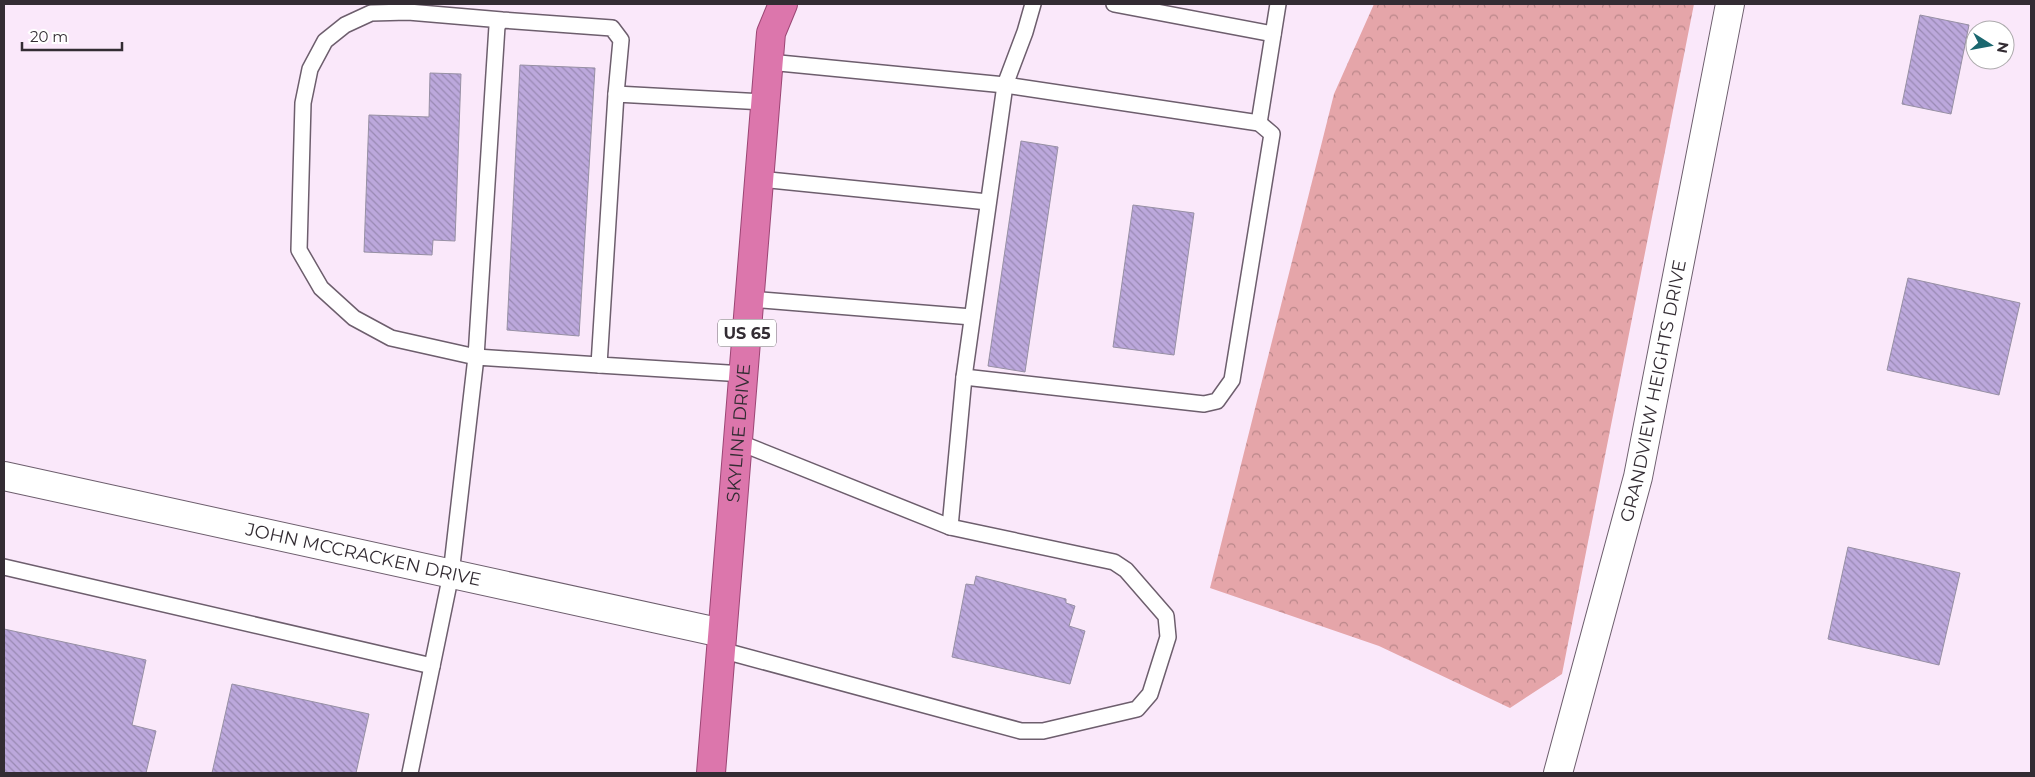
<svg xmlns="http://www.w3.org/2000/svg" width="2035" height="777" viewBox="0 0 2035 777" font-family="Montserrat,sans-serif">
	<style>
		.forest { fill: url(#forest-crowns) }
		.building { fill: url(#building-back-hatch); stroke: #9790a4 }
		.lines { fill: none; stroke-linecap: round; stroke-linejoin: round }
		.service-casing { stroke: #6d5e6d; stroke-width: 18 }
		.minor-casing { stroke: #6d5e6d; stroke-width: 30 }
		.trunk-casing { stroke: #9b4674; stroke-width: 30 }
		.service { stroke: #fff; stroke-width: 15 }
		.minor { stroke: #fff; stroke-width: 28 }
		.trunk { stroke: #dc76ac; stroke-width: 28 }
		.labels { text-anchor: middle; stroke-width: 4; stroke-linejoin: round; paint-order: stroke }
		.shield { fill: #fff; stroke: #706b70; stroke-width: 1 }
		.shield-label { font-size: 16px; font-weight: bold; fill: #332c33 }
		.street-label { font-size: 18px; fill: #332c33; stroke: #fff }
	</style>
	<defs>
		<pattern id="forest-crowns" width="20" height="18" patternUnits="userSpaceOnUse" patternTransform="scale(1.25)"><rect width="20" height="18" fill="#e5a5a9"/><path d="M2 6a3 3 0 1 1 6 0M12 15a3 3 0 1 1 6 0" fill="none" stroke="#ba878a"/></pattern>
		<pattern id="building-back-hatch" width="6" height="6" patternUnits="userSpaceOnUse" patternTransform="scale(1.25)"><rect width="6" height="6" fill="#bca8dc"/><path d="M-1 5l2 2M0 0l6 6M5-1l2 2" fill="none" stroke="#9989b3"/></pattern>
	</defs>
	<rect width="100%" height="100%" fill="#fae8fa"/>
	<!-- forest -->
	<path class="forest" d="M1374 4H1694L1562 674 1510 708 1379 646 1210 588 1334 94Z"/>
	<!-- building -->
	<g class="building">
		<path d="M1920 15 1969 25 1951 114 1902 104Z"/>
		<path d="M520 65 595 68 579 336 507 330Z"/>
		<path d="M430 73 461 74 455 241 433 240 432 255 364 252 369 115 429 117Z"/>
		<path d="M1021 141 1058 147 1025 372 988 366Z"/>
		<path d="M1133 205 1194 213 1174 355 1113 347Z"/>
		<path d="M1908 278 2020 303 1999 395 1887 370Z"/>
		<path d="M1848 547 1960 573 1939 665 1828 639Z"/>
		<path d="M976 576 1066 599V603L1075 606 1069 626 1085 631 1070 684 952 657 966 584 974 585Z"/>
		<path d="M4 629 146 660 132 725 156 731 146 773H4Z"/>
		<path d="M232 684 369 714 356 773H212Z"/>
	</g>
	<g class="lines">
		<defs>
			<g id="service">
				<path d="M1114 4 1273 34"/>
				<path d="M502 20 408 12 371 13 345 25 325 41 310 69 303 103 299 250 321 288 354 318 391 338 476 357 497 26 502 20 612 28 621 40 616 94"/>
				<path d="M769 62 1005 85 1259 123 1272 134 1232 380 1217 401 1204 404 964 377"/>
				<path d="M1259 123 1278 4"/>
				<path d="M759 179 988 202"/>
				<path d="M749 299 972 317"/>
				<path d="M744 374 599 365 616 94 765 102"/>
				<path d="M950 527 964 377 1005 85 1025 32 1033 4"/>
				<path d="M4 567 432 666"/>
				<path d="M721 650 1021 731H1043L1137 709 1150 694 1168 637 1166 616 1126 570 1114 562 950 527 738 442"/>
				<path d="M410 773 451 574 476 357 599 365"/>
			</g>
			<g id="minor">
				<path id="s1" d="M4 476 722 633"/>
				<path id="s2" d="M1558 773 1638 477 1730 4"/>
			</g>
			<g id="trunk">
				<path id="s3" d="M711 773 771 33 783 4"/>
			</g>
		</defs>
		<!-- service casing -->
		<use href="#service" class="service-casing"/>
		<!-- minor casing -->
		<use href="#minor" class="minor-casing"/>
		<!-- trunk casing -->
		<use href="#trunk" class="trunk-casing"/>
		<!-- service -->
		<use href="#service" class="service"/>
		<!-- minor -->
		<use href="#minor" class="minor"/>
		<!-- trunk -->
		<use href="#trunk" class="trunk"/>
	</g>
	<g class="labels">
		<!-- shield labels -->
		<rect class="shield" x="718" y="319.5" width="58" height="27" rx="4"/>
		<g class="shield-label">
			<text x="747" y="339">US 65</text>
		</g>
		<!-- street labels -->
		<g class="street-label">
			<text dy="6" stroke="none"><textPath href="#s2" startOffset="394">GRANDVIEW HEIGHTS DRIVE</textPath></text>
			<text dy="6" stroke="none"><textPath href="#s3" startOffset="341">SKYLINE DRIVE</textPath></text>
			<text dy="6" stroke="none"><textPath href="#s1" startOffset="368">JOHN MCCRACKEN DRIVE</textPath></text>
		</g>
	</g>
	<!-- border -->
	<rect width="2035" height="777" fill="none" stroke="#332c33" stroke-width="10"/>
	<!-- north arrow -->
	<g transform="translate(1990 45) rotate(101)"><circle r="24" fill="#ffffff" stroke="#adabad"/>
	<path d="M0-4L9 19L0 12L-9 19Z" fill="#1a676f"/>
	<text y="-8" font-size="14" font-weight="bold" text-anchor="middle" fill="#332c33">N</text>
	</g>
	<!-- scale -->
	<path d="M22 42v8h100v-8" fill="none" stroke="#332c33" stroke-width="2.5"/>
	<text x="30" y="42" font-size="15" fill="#332c33" stroke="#ffffff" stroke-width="4" paint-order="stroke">20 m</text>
</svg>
